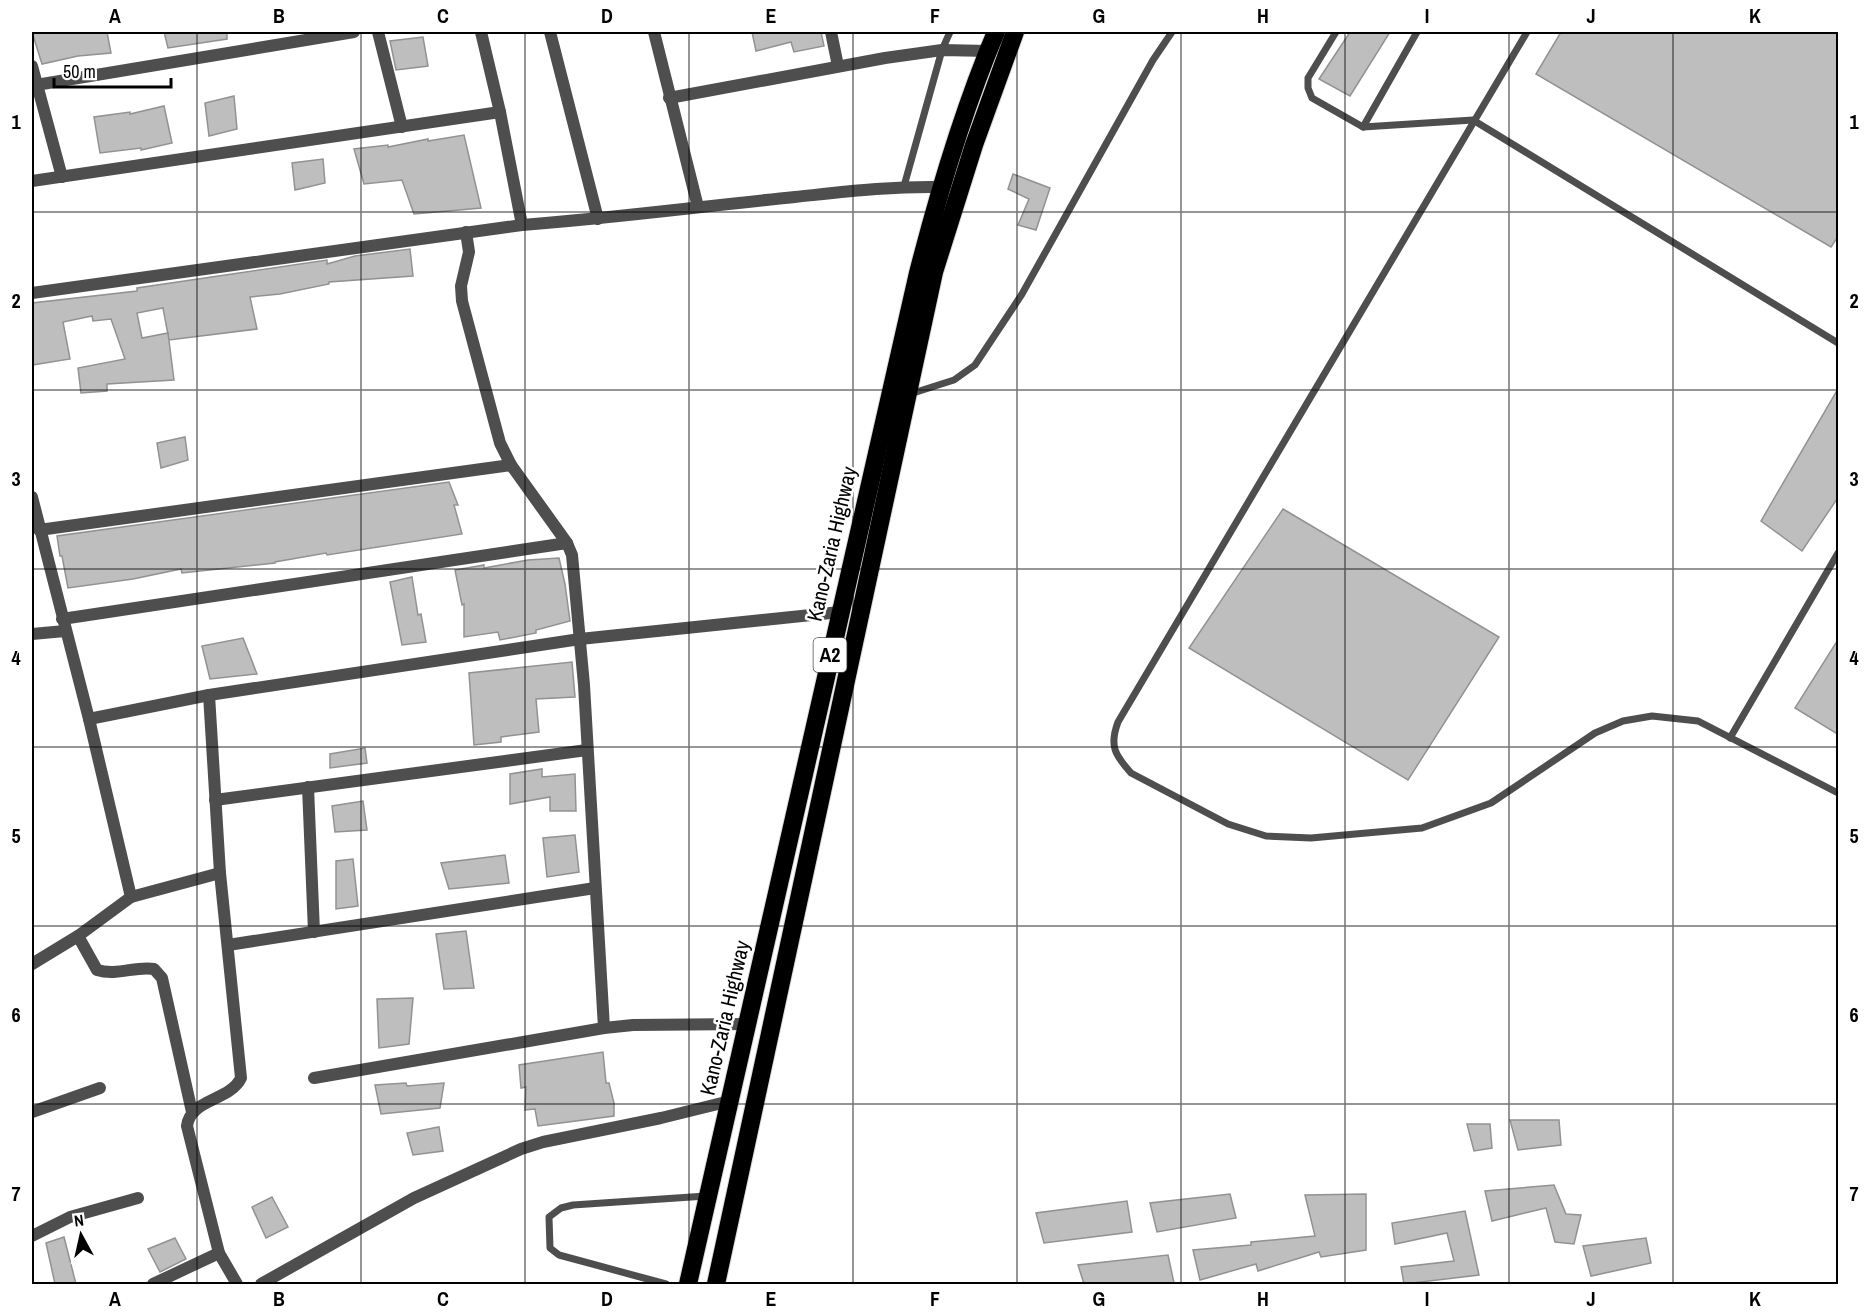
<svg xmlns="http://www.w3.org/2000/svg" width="1870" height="1316" viewBox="0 0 1870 1316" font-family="'Archivo Narrow',sans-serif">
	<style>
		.building { fill: #bebebe; stroke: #929292; stroke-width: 1.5 }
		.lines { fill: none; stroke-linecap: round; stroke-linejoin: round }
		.highway-casing { stroke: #dbdbdb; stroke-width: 20 }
		.lane { stroke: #4e4e4e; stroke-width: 7 }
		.street { stroke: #4e4e4e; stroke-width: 12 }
		.highway { stroke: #000; stroke-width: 18 }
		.grid { fill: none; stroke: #000; stroke-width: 1.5; stroke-opacity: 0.55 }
		.labels { text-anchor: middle; stroke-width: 5; stroke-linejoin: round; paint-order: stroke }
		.shield { fill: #fff; stroke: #4c4c4c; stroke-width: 1.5 }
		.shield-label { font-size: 20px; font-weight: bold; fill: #000 }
		.street-label { font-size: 21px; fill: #000; stroke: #fff }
		.neatline { fill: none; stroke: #000; stroke-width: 2 }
		.grid-label { font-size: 20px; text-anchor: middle; font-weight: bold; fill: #000 }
	</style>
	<rect width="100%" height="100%" fill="#fff"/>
	<!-- building -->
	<g class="building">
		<path d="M32 32H107L111 53 78 56 42 64Z"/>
		<path d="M164 32H227V39L168 48Z"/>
		<path d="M752 32H821L824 46 794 52 791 42 756 51Z"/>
		<path d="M1350 32H1390L1350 96 1319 79Z"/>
		<path d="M1561 32H1839V235L1831 247 1536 74Z"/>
		<path d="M423 37 428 66 396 70 390 41Z"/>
		<path d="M234 96 237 129 209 136 205 103Z"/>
		<path d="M164 106 172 143 141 150V148L100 153 94 117 130 112V114Z"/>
		<path d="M464 135 481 208 414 214 402 180 364 184 354 149 388 145V147L428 139V141Z"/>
		<path d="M323 159 325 183 295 190 292 163Z"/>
		<path d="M1013 174 1050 188 1036 230 1018 225 1029 199 1008 189Z"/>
		<path d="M410 249 413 276 329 282V284L280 294 250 297 257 329 169 340 163 308 137 313 142 338 168 333 174 380 107 384V391L81 393 78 368 125 359 111 319 93 321 92 316 63 322 70 359 32 365V303L137 291V288L327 260V264L355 256Z"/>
		<path d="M1839 387V496L1802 551 1761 521Z"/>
		<path d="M185 437 188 460 161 468 157 443Z"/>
		<path d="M449 482 458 505H454L462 534 327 555 326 553 275 562V563L182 573 181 569 133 579 68 588 62 556H60L57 536Z"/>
		<path d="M1283 509 1499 637 1408 780 1189 648Z"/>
		<path d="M559 558 565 584 570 621 536 630V633L500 640 498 632 464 637V604L462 605 455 570 484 565V568L528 560Z"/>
		<path d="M412 577 418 615 421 614 426 642 402 645 390 582Z"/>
		<path d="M243 638 257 674 210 679 202 646Z"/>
		<path d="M1839 638V735L1795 708Z"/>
		<path d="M572 662 575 697 536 699 539 732 501 737V742L474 745 469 673Z"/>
		<path d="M365 748 367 763 330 768V754Z"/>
		<path d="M542 769V777L575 774 576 811H550V797L510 804V774Z"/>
		<path d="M363 801 367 830 335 832 332 806Z"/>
		<path d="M575 835 579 872 547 877 543 838Z"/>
		<path d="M505 855 509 883 449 889 441 863Z"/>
		<path d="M353 859 358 906 336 909V861Z"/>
		<path d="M466 931 474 988 444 989 436 934Z"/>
		<path d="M413 998 409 1044 379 1048 377 999Z"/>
		<path d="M603 1052 606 1083H609L614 1103V1116L538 1126 535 1109 525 1110 526 1087 521 1088 519 1065Z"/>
		<path d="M406 1083 407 1086 444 1083 440 1108 381 1114 375 1085Z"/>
		<path d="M1510 1120H1559L1561 1145 1518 1150Z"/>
		<path d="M1467 1124H1490L1492 1148 1474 1151Z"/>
		<path d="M439 1127 443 1151 413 1155 407 1133Z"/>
		<path d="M1554 1185 1566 1214 1581 1215 1574 1244 1555 1242 1546 1208 1492 1221 1485 1191Z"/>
		<path d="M1230 1194 1236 1218 1157 1232 1150 1203Z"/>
		<path d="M1366 1194V1250L1321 1257 1319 1252 1258 1271 1256 1264 1200 1280 1193 1250 1251 1245V1242L1315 1236 1305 1195Z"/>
		<path d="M272 1197 288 1227 266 1238 252 1207Z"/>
		<path d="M1127 1201 1132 1232 1044 1243 1036 1213Z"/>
		<path d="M1465 1211 1479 1275 1404 1284 1401 1267 1454 1261 1447 1233 1395 1244 1392 1223Z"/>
		<path d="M64 1237 76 1284H55L46 1243Z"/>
		<path d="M175 1238 186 1259 160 1272 148 1249Z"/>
		<path d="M1646 1238 1651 1263 1591 1276 1583 1246Z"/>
		<path d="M1168 1255 1174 1283 1165 1284H1084L1078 1265Z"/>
	</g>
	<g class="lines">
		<defs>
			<g id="highway">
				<path d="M688 1284 918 273C939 191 963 110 996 32"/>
				<path d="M716 1284 934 272 974 145 1015 32"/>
			</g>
		</defs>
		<!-- highway casing -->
		<use href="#highway" class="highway-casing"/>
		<!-- lane -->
		<g class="lane">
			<path d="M1336 32 1308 78V88L1312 98 1363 127 1473 120 1838 343"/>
			<path d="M1527 32 1118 722C1109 746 1115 755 1131 773L1228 824 1266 836 1311 838 1422 828 1491 803 1595 733 1623 721 1652 716 1698 721 1838 793"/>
			<path d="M1363 127 1417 32"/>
			<path d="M904 186 942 50 950 32"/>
			<path d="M910 394 954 380 975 365 1022 294 1153 60 1172 32"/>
			<path d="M1730 738 1838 553"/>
			<path d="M666 1284 559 1255 550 1248 549 1217 561 1208 573 1205 706 1196"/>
		</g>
		<!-- street -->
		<g class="street">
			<path d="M378 32 402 127"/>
			<path d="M481 32 500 112 522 225"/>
			<path d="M550 32 598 219"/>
			<path d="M654 32 698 207"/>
			<path d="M831 32 838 66"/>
			<path d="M32 66 62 177"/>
			<path d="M36 85 354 32"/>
			<path d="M669 98 885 58 942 50 988 51"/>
			<path d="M32 181 500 112"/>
			<path d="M466 232 469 252 461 286 462 301 500 443 511 465 567 543 572 555 584 685 604 1028"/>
			<path d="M32 293 522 225C613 218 704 206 795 197 843 192 891 186 940 187"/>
			<path d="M32 497 89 719 131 897"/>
			<path d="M39 530 511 465"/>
			<path d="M62 619 567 543"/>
			<path d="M32 634 65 631"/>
			<path d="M209 695 220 873 241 1078C230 1101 190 1099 187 1126L219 1253 237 1284"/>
			<path d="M89 719 209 695 580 639 840 612"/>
			<path d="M308 787 314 932"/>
			<path d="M215 800 587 750"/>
			<path d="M78 936 97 970C117 976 135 966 154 969L162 978 192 1112"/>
			<path d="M228 945 595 888"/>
			<path d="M32 964 78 936 131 897 220 873"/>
			<path d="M314 1078 604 1028 633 1025 747 1024"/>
			<path d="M32 1112 100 1088"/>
			<path d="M32 1236 70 1217 138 1198"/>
			<path d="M153 1284 219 1253"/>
			<path d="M261 1284 414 1198 521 1149 543 1142 661 1118 730 1101"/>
		</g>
		<!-- highway -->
		<use href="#highway" class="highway"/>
	</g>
	<!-- grid -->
	<path class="grid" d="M197 32V1284M361 32V1284M525 32V1284M689 32V1284M853 32V1284M1017 32V1284M1181 32V1284M1345 32V1284M1509 32V1284M1673 32V1284M32 212H1838M32 390H1838M32 569H1838M32 747H1838M32 926H1838M32 1104H1838"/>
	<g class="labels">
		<!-- shield labels -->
		<rect class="shield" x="813.5" y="638" width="33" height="34" rx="4.5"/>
		<g class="shield-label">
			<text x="830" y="662">A2</text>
		</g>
		<!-- street labels -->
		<g class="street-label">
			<text transform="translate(832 544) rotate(-77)" y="7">Kano-Zaria Highway</text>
			<text transform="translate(725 1018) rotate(-77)" y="7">Kano-Zaria Highway</text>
		</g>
	</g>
	<!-- border -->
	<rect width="1870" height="1316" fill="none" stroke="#ffffff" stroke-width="66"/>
	<!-- north arrow -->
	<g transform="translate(81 1235) rotate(352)" stroke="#ffffff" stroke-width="4.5" paint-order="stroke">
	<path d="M0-4.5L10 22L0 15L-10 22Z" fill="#000000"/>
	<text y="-9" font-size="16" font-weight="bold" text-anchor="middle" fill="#000000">N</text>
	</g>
	<!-- scale -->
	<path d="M54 78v9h117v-9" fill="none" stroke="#000000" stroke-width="3"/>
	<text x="63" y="78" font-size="18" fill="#000000" stroke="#ffffff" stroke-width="4.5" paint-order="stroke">50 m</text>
	<rect x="33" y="33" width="1804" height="1250" class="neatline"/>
	<g class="grid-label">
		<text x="115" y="23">A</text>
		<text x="279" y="23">B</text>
		<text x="443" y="23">C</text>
		<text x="607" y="23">D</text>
		<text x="771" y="23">E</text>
		<text x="935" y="23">F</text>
		<text x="1099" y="23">G</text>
		<text x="1263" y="23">H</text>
		<text x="1427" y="23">I</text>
		<text x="1591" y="23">J</text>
		<text x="1755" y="23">K</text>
		<text x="16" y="129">1</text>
		<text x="1854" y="129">1</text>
		<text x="16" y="308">2</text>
		<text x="1854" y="308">2</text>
		<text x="16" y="486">3</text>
		<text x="1854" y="486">3</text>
		<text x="16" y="665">4</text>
		<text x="1854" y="665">4</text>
		<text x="16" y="843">5</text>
		<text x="1854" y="843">5</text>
		<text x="16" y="1022">6</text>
		<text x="1854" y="1022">6</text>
		<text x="16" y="1201">7</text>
		<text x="1854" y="1201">7</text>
		<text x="115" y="1306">A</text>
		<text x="279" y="1306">B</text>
		<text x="443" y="1306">C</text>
		<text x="607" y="1306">D</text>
		<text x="771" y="1306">E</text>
		<text x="935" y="1306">F</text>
		<text x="1099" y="1306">G</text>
		<text x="1263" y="1306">H</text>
		<text x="1427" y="1306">I</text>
		<text x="1591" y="1306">J</text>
		<text x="1755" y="1306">K</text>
	</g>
</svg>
